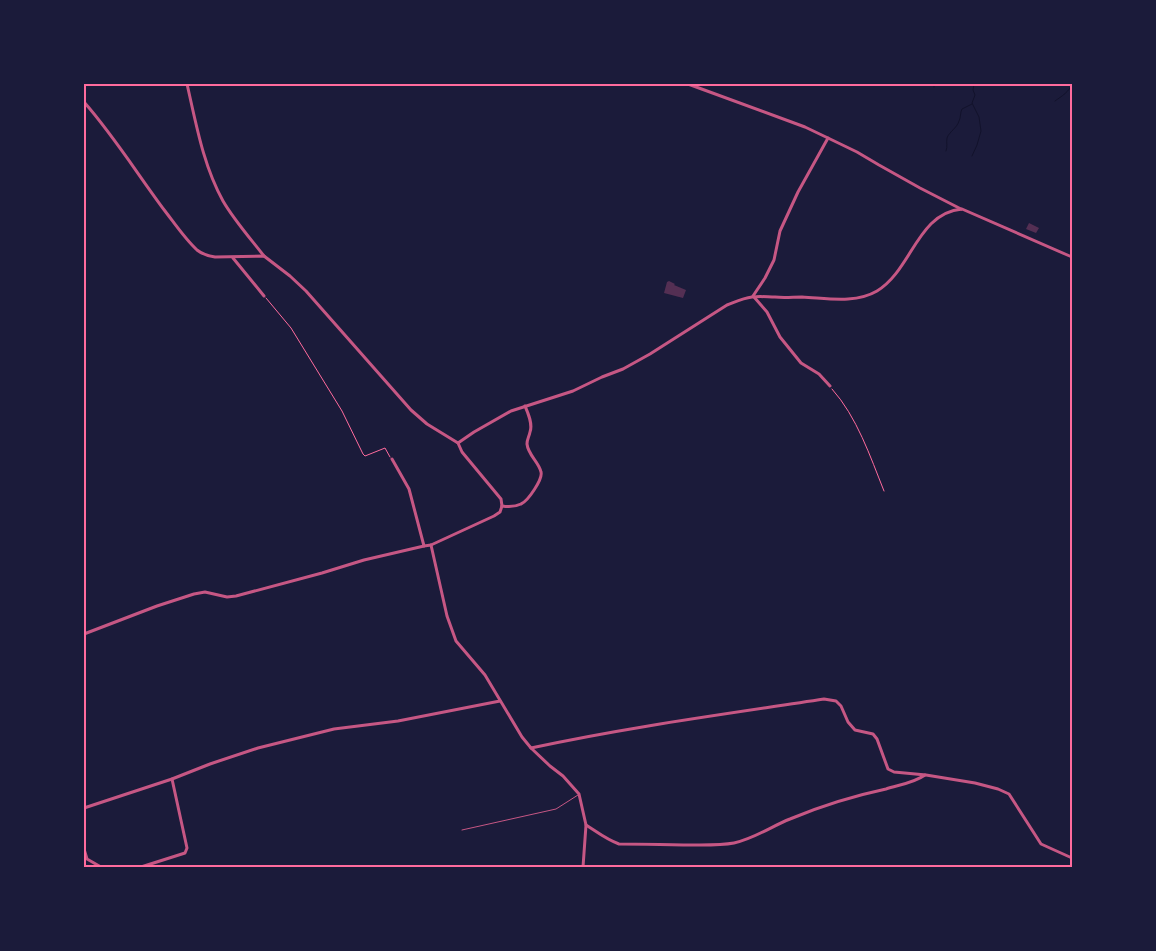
<svg xmlns="http://www.w3.org/2000/svg" width="1156" height="951" viewBox="0 0 1156 951" font-family="'Noto Sans',sans-serif">
	<style>
		.lines { fill: none; stroke-linecap: round; stroke-linejoin: round }
		.stream { stroke: #12122b; stroke-width: 1 }
		.building { fill: #542f53 }
		.path { stroke: #ff6b9d; stroke-width: 1 }
		.service { stroke: #c65784; stroke-width: 1 }
		.minor { stroke: #c65784; stroke-width: 3 }
		.neatline { fill: none; stroke: #ff6b9d; stroke-width: 2 }
	</style>
	<rect width="100%" height="100%" fill="#1b1b3a"/>
	<g class="lines">
		<!-- stream -->
		<g class="stream">
			<path d="M934 84V87"/>
			<path d="M1055 101C1062 96 1069 92 1072 84"/>
			<path d="M946 151C948 146 946 143 947 138 949 132 957 128 959 121 961 117 960 113 962 109L972 104"/>
			<path d="M972 156 977 145 981 131 979 117 972 103 975 95 973 90 974 84"/>
		</g>
	</g>
	<!-- building -->
	<g class="building">
		<path d="M1029 223 1039 228 1036 233 1026 229Z"/>
		<path d="M669 281 675 284 674 285 686 290 683 298 664 293 667 282Z"/>
	</g>
	<g class="lines">
		<!-- path -->
		<g class="path">
			<path d="M266 298 291 328 342 411 363 454 365 456 385 448 390 457"/>
			<path d="M832 389C857 417 870 456 884 491"/>
		</g>
		<!-- service -->
		<path class="service" d="M462 830 556 809 578 795"/>
		<!-- minor -->
		<g class="minor">
			<path d="M187 84C196 123 203 165 223 201 234 220 250 238 264 256"/>
			<path d="M688 84 805 127 828 138 857 152 879 165 920 188 961 209"/>
			<path d="M84 102C114 136 138 175 165 211 175 224 185 239 197 250 202 254 208 256 215 257L264 256 290 276 306 291 411 410 427 424 458 443 462 452 501 499 502 506"/>
			<path d="M233 258 264 296"/>
			<path d="M753 296 765 278 774 260 780 231 798 192 828 138"/>
			<path d="M754 297 767 312 780 337 801 363 819 374 830 386"/>
			<path d="M458 443 474 432 511 411 573 391 602 377 623 369 650 354 727 305C735 302 743 298 752 297 760 296 768 297 775 297 784 298 793 297 802 297 826 298 855 304 877 291 912 270 917 213 962 209L1072 257"/>
			<path d="M392 459 409 489 424 546"/>
			<path d="M502 506C508 507 515 507 521 504 528 501 543 479 541 472 539 462 528 455 527 444 527 439 529 437 530 432 533 424 528 413 525 406"/>
			<path d="M431 545 447 616 456 641 485 675 522 737 531 748 550 766 563 776 579 794 586 825 583 867"/>
			<path d="M84 634 157 606 194 594 205 592 227 597 236 596 322 573 364 560 424 546 431 545 494 516 500 512 502 506"/>
			<path d="M531 748C628 727 726 714 824 699L836 701 841 706 848 722 855 730 873 734 877 739 888 769 894 772 926 775 975 783 998 789 1009 794 1041 844 1072 858"/>
			<path d="M84 808 172 779 210 764 258 748 334 729 398 721 500 701"/>
			<path d="M586 825C597 832 607 840 619 844 646 844 673 845 700 845 711 845 723 845 734 843 754 839 772 826 790 819 821 806 853 796 886 789 898 785 914 783 925 775"/>
			<path d="M84 849 87 859 101 867"/>
			<path d="M141 867 185 853 187 848 172 779"/>
		</g>
	</g>
	<!-- border -->
	<rect width="1156" height="951" fill="none" stroke="#1b1b3a" stroke-width="170"/>
	<rect x="85" y="85" width="986" height="781" class="neatline"/>
</svg>
